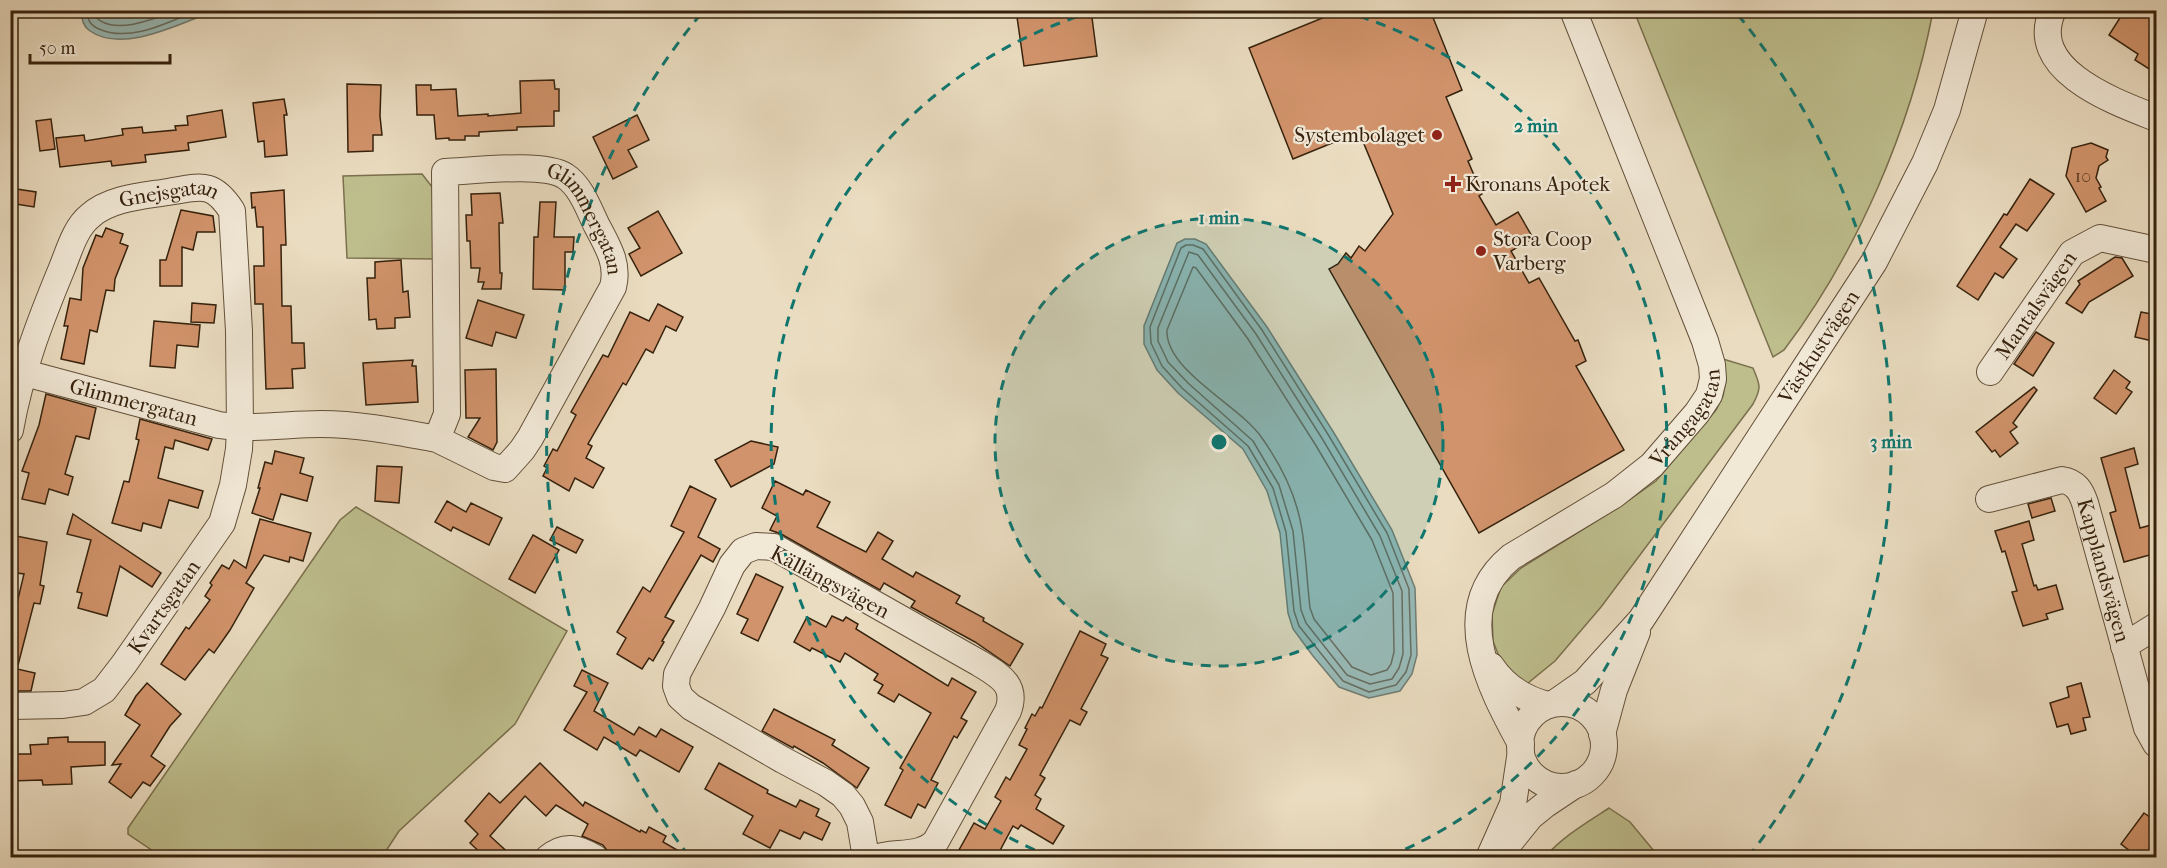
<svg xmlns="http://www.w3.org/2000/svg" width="2167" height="868" viewBox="0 0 2167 868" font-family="'IM FELL French Canon',serif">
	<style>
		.green { fill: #bebe8d; stroke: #7a704d; stroke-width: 1.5 }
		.water { fill: #98bab7; stroke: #717d73; stroke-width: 1.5 }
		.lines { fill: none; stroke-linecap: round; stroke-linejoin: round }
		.shore { stroke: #676e62; stroke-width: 1.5 }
		.building { fill: #d1936b; stroke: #36220d; stroke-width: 1.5 }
		.minor-casing { stroke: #63503a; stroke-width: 28 }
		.minor { stroke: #f1e8d6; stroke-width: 26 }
		.ring { fill: none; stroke: #0f766e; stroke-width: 3; stroke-dasharray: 10 8 }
		.poi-dot { fill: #8f2418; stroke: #f1e8d6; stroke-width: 2 }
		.labels { text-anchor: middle; stroke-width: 4.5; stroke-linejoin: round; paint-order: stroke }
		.number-label { font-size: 18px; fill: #5d3e24 }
		.poi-label { font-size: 21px; fill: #36220d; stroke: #f1e8d6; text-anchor: start }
		.street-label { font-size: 21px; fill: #36220d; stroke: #f1e8d6 }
		.centre { fill: #0f766e; stroke: #f1e8d6; stroke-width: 3 }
		.ring-label { font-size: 18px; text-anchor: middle; font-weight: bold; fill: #0f766e; stroke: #f1e8d6; stroke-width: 4.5; stroke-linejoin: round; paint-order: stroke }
	</style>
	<rect width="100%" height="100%" fill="#eadcc0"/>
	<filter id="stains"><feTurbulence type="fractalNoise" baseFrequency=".00333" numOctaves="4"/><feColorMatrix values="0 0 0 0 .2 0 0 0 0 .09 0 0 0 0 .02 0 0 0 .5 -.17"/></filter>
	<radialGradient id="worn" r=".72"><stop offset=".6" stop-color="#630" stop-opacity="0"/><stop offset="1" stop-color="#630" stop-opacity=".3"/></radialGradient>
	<!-- green -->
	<g class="green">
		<path d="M1634 11H1933C1911 128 1856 255 1784 350L1773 357Z"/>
		<path d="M422 174 436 192V259L347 258 343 176Z"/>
		<path d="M1723 359 1753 368C1760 385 1762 387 1753 404L1601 607 1555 661 1528 683H1524L1507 668 1498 654 1493 641 1492 614 1501 587 1521 568 1619 507 1656 481 1716 410 1723 396 1726 380Z"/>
		<path d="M356 507 567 631 515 724 399 831 382 857H162L128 834V828L340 520Z"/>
		<path d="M1609 808 1630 822 1659 857H1545C1562 837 1586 823 1609 808Z"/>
	</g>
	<!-- water -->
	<g class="water">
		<path d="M82 11V10L214 11C181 23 123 54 90 31 83 26 81 19 82 11Z"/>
		<path d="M1185 239H1195L1206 244 1267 327 1334 433 1392 530 1415 588 1417 655 1412 674 1400 691 1369 698 1339 687 1313 656 1293 629 1288 613 1280 533 1267 491 1243 449 1178 393 1157 370 1144 344V326L1177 243Z"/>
	</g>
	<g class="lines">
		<!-- shore -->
		<g class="shore">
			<path d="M88 10C87 20 90 25 99 29 130 43 169 22 198 10"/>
			<path d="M95 10V16C112 37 157 18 177 10"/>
			<path d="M1186 245H1193L1203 249 1262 330 1329 436 1387 533 1409 589 1411 655 1406 672 1396 685 1369 692 1343 681 1299 626 1294 611 1286 532 1273 488 1248 446 1182 388 1162 366 1151 343 1150 327 1181 248Z"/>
			<path d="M1189 252 1198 255 1256 334 1323 440 1380 536 1402 591 1403 654 1399 668 1392 679 1370 684 1347 675 1306 623 1301 610 1293 531 1279 485 1253 441 1188 383 1168 362 1158 341V328Z"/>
			<path d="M1193 267 1196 268 1248 339 1315 444 1372 540 1393 593 1394 652 1391 664 1387 670 1371 675 1352 667 1314 619 1310 608C1307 582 1306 555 1302 530 1297 497 1281 465 1262 438 1241 406 1165 371 1167 330Z"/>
		</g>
	</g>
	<!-- building -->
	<g class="building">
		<path d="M1016 10H1091L1097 56 1024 66Z"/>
		<path d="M1342 10H1430L1462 90 1446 97 1472 159 1468 161 1482 194 1479 196 1496 225 1518 212 1533 238 1511 251 1529 283 1539 278 1575 341 1578 340 1586 361 1576 366 1624 450 1479 533 1329 269 1338 264 1346 253 1351 258 1359 246 1365 251 1393 214 1359 132 1293 159 1249 48Z"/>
		<path d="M2125 10H2157V74L2135 60 2138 54 2109 35Z"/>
		<path d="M554 80 555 89H559V111H554V126L517 127V130L479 132V136H465V140H449V138L436 139 434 115H417L416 85H431V90L456 89 458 116 488 114V116L521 113 520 81Z"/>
		<path d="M347 84 381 85 380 116 382 135H373V151L348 152Z"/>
		<path d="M284 99 287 115H284L287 155 265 157 264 141 258 142 253 103Z"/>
		<path d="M222 110 226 137 188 143 189 150 145 155 146 162 112 166 111 161 60 167 56 138 84 135 85 141 123 135 122 129 142 127 143 133 176 130 175 126 188 125 187 116Z"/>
		<path d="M637 115 649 140 628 150 637 167 613 179 593 137Z"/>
		<path d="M51 119 55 149 40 151 36 121Z"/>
		<path d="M2091 143 2108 150 2106 157 2108 160 2099 166 2096 178 2101 187 2099 188 2106 201 2086 212 2066 176 2072 148Z"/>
		<path d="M2030 179 2054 194 2027 231 2016 224 2000 247 2017 259 2003 278 1995 273 1978 300 1957 286 2004 214 2007 215Z"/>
		<path d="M10 188 36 192 34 207 10 203Z"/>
		<path d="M284 190 286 245H281L282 306H291L292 343H304L305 368 292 369 293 388 266 389 263 304H255L254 266H264L263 227H257L255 207 252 208 251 193Z"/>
		<path d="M500 193 503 223H499L500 273H502L501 289H482L484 282H478L480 268H471L470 241H467L466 215H472L471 194Z"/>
		<path d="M540 202H556L554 237H574L573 252H565V290L533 289 534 237H538Z"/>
		<path d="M181 210 213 216 215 232H197L193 250 182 247V286H160V260H166Z"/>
		<path d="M658 211 682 253 641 276 629 254 640 248 628 228Z"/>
		<path d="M106 228 123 234 120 243 128 246 115 279 114 291 106 290 97 332 90 330 84 364 61 359 68 326H64L70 298 81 300 83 268 96 235 102 237Z"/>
		<path d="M2115 257 2122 258 2133 276 2089 302 2082 313 2066 303 2080 284 2078 281Z"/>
		<path d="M401 260 403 292 408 291 410 317 395 318V328L377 329 376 319 369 320 367 278H375V262Z"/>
		<path d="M478 300 524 315 516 338 496 332 492 346 466 338Z"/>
		<path d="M192 303 216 305 214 323 191 322Z"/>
		<path d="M658 304 683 317 676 331 666 326 653 353 646 349 626 385 623 383 588 444 592 446 586 458 604 468 593 488 575 478 569 491 543 476 547 468 544 466 553 449 557 451 576 415 571 412 603 355 608 357 630 312 649 321Z"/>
		<path d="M2141 312 2157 315V342L2135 337Z"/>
		<path d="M154 321 200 325 198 347 177 345 175 368 150 366Z"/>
		<path d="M2036 332 2054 343 2033 376 2014 364Z"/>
		<path d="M413 360 412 366H416L418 402 366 405 363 363Z"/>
		<path d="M496 369 497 442 493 450 468 437 480 418H466L465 370Z"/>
		<path d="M2114 370 2130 382 2126 388 2132 392 2116 414 2094 398Z"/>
		<path d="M2034 387 2037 390 2013 423 2017 427 2010 432 2018 443 2000 457 1995 450 1992 452 1976 432Z"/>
		<path d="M46 394 96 408 89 439 76 436 65 474 73 477 68 495 49 489 45 504 22 499 29 473 22 471 39 425Z"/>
		<path d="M140 419 212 439 208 450 175 440 173 449 165 447 158 478 203 491 198 508 169 500 161 528 143 523 141 531 112 523 124 481 129 482 139 440 136 439Z"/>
		<path d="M751 441 778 447 774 464 731 487 715 460Z"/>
		<path d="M2134 448 2138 464 2125 468 2140 528 2151 525 2157 553 2124 562 2110 513 2116 511 2101 458Z"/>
		<path d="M275 451 304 458 300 473 313 477 307 501 281 494 273 520 252 513 260 488H258L265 462 272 464Z"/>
		<path d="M377 466 402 467 399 503 375 501Z"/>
		<path d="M775 481 803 495 806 490 830 502 817 527 850 544 866 552 878 532 893 541 882 559 913 577 916 572 960 596 956 603 984 618 983 621 1023 644 1010 666 975 642 911 607 915 601 884 583 880 590 781 534 770 530 777 516 762 508Z"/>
		<path d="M690 486 716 499 698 537 720 549 713 562 701 555 665 617 674 621 662 641 664 642 653 661 649 658 642 669 617 654 626 638 617 632 643 587 650 592 684 532 671 526Z"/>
		<path d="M2051 498 2055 511 2032 518 2028 504Z"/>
		<path d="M447 501 466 512 471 503 502 518 489 545 453 527 451 531 435 522Z"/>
		<path d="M73 514 161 573 152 587 120 566 107 616 78 608 82 593 77 592 91 540 67 534Z"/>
		<path d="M260 519 311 533 303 561 290 557 289 562 264 555 246 583 254 588 230 630 214 653 209 649 185 680 161 664 186 627 189 629 210 600 205 596 212 585 210 583 222 565 229 569 234 560 246 568Z"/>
		<path d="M2029 521 2034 540 2022 544 2034 586 2036 585 2038 590 2056 585 2063 609 2046 614 2048 619 2023 626 2012 592 2017 591 2005 551 2002 552 1995 531Z"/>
		<path d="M557 527 583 540 576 553 550 540Z"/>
		<path d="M533 535 559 550 535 593 509 579Z"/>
		<path d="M16 536 47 542 40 585 44 586 40 604 34 603 17 669 35 673 31 691H10V615L14 616 24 574 10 572V537Z"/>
		<path d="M756 574 783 587 758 641 741 633 748 619 737 614Z"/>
		<path d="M832 616 843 621 846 617 858 624 856 629 948 686 952 678 976 692 961 718 967 721 957 738 954 736 931 780 938 783 925 808 918 804 911 818 885 805 903 770 900 768 931 713 899 694 894 702 878 693 883 685 874 680 878 674 845 653 840 662 812 648 810 651 794 642 807 617 826 627Z"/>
		<path d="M1080 631 1106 644 1101 655 1108 658 1081 709 1087 712 1080 725 1070 720 1040 775 1045 778 1035 795 1041 799 1036 809 1064 826 1053 844 1021 825 1018 829 1013 826 996 858H972L959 850 974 823 985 829 1001 801 995 797 1006 777 1010 780 1027 749 1019 745 1027 729 1025 728 1032 714 1035 716 1040 707 1042 708Z"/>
		<path d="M582 670 608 683 594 711 634 735 639 727 656 737 661 729 693 747 679 772 640 750 636 756 604 737 597 750 564 730 587 692 574 686Z"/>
		<path d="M147 683 181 714 170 726 151 756 165 766 150 786 143 782 131 798 109 782 121 764 112 765 140 725 125 715 136 696Z"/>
		<path d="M2081 683 2090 717 2083 718 2086 730 2071 734 2068 724 2057 727 2050 703 2069 697 2067 687Z"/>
		<path d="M774 709 835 740 832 745 869 768 857 788 823 763 794 746 793 748 762 731Z"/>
		<path d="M68 737V742H105V765L71 767 72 784 43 785 42 780 10 781V754H31L30 745 48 744V738Z"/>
		<path d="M540 763 583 806 585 802 640 832 641 830 646 833 649 827 666 836 663 842 691 858H625L615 852 612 857 603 845 582 836 588 824 556 805 546 816 525 796 490 836 514 858H486L470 843 478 834 465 821 489 793 500 803Z"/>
		<path d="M719 763 768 790 767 793 796 807 800 800 819 809 816 816 830 823 822 840 804 832 800 839 780 830 770 848 743 834 753 816 705 789Z"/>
		<path d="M2144 813 2157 822V858H2139L2121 844Z"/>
	</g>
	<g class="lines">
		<defs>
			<g id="minor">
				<path d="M2053 10C2025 70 2115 102 2156 118"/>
				<path id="s1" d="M10 369 219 425C253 430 287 424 321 424 360 424 399 432 437 439L447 414 445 172C472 171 544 162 565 176 581 186 589 210 597 226 608 247 619 264 613 287L530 438 522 450 505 469 494 467 437 439"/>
				<path id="s2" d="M1990 372 2072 253 2100 238 2156 250"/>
				<path id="s3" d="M10 430C20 373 40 321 62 268 69 251 75 228 90 216 110 198 143 196 168 192 200 187 212 180 232 211L239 331 240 428 239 449 233 485 222 523 124 664 104 690 84 702 63 705 10 706"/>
				<path id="s4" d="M1989 499 2062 480C2076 482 2081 491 2085 503L2147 728 2156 744"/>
				<path d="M2124 646 2156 626"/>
				<path d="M1491 666C1505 687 1524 699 1548 705"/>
				<path id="s5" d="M1555 703 1585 682 1641 620 1874 262 1925 163 1947 110 1975 10"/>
				<circle cx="1562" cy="745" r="42"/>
				<path d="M1602 734 1614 690 1637 632"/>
				<path id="s6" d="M1521 744C1490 687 1448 609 1511 557L1614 495 1652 465 1697 413 1709 395 1713 379 1712 365 1705 341 1573 10"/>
				<path d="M1501 853 1530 817 1546 804 1576 784"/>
				<path d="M548 858C565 844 578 848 595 858"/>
				<path d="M866 858 860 822 852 806 843 795 826 783 783 760 691 707 680 697 676 686 677 674 712 608 732 565 743 551 756 546 774 547 979 663C998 675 1018 684 1008 711L936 841C921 858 895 851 875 858"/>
				<path d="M1489 858 1513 804 1521 751"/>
			</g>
		</defs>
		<!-- minor casing -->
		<use href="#minor" class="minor-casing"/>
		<!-- minor -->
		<use href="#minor" class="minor"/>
	</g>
	<!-- distance rings -->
	<circle cx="1219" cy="442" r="224" fill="#0f766e" fill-opacity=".12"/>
	<g class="ring">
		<circle cx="1219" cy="442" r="224"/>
		<path d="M1051 857A448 448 0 0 1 1096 11M1342 11A448 448 0 0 1 1387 857"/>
		<path d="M689 856A672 672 0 0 1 700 15M1738 15A672 672 0 0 1 1749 856"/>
	</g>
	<!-- markers -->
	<g class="poi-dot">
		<circle cx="1437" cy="135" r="6"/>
		<path d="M1450 175h6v6h6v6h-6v6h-6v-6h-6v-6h6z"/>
		<circle cx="1481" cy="251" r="6"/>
	</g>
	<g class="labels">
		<!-- number labels -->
		<g class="number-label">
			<text x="2083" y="182">10</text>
		</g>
		<!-- poi labels -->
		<g class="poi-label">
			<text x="1425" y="142" text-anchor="end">Systembolaget</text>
			<text x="1465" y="191">Kronans Apotek</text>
			<text x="1493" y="246">Stora Coop<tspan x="1493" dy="24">Varberg</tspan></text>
		</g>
		<!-- street labels -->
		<g class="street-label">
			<text dy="7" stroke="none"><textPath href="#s3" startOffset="314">Gnejsgatan</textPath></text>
			<text dy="7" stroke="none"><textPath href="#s1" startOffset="873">Glimmergatan</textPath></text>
			<text dy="7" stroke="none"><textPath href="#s2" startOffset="81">Mantalsvägen</textPath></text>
			<text dy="7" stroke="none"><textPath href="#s5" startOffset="446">Västkustvägen</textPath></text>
			<text dy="7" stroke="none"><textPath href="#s1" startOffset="128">Glimmergatan</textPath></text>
			<text dy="7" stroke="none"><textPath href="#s6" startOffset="434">Vrångagatan</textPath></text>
			<text dy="7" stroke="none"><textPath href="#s4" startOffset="180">Kapplandsvägen</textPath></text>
			<text transform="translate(830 582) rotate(28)" y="7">Källängsvägen</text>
			<text transform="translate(164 607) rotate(-55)" y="7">Kvartsgatan</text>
		</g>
	</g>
	<circle cx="1219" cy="442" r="9" class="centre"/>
	<g class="ring-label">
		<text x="1536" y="132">2 min</text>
		<text x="1219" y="224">1 min</text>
		<text x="1891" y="448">3 min</text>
	</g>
	<!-- margin -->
	<rect width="2167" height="868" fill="none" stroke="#eadcc0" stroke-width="36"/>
	<rect x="12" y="12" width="2143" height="844" fill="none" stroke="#36220d" stroke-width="3"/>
	<rect x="18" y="18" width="2131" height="832" fill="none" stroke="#36220d" stroke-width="1.5"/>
	<!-- scale -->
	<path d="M30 54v9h140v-9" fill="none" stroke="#36220d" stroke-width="3"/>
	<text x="39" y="54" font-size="18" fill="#36220d" stroke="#f1e8d6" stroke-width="4.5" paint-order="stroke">50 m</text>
	<rect width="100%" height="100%" filter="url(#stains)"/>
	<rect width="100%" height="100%" fill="url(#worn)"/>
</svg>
